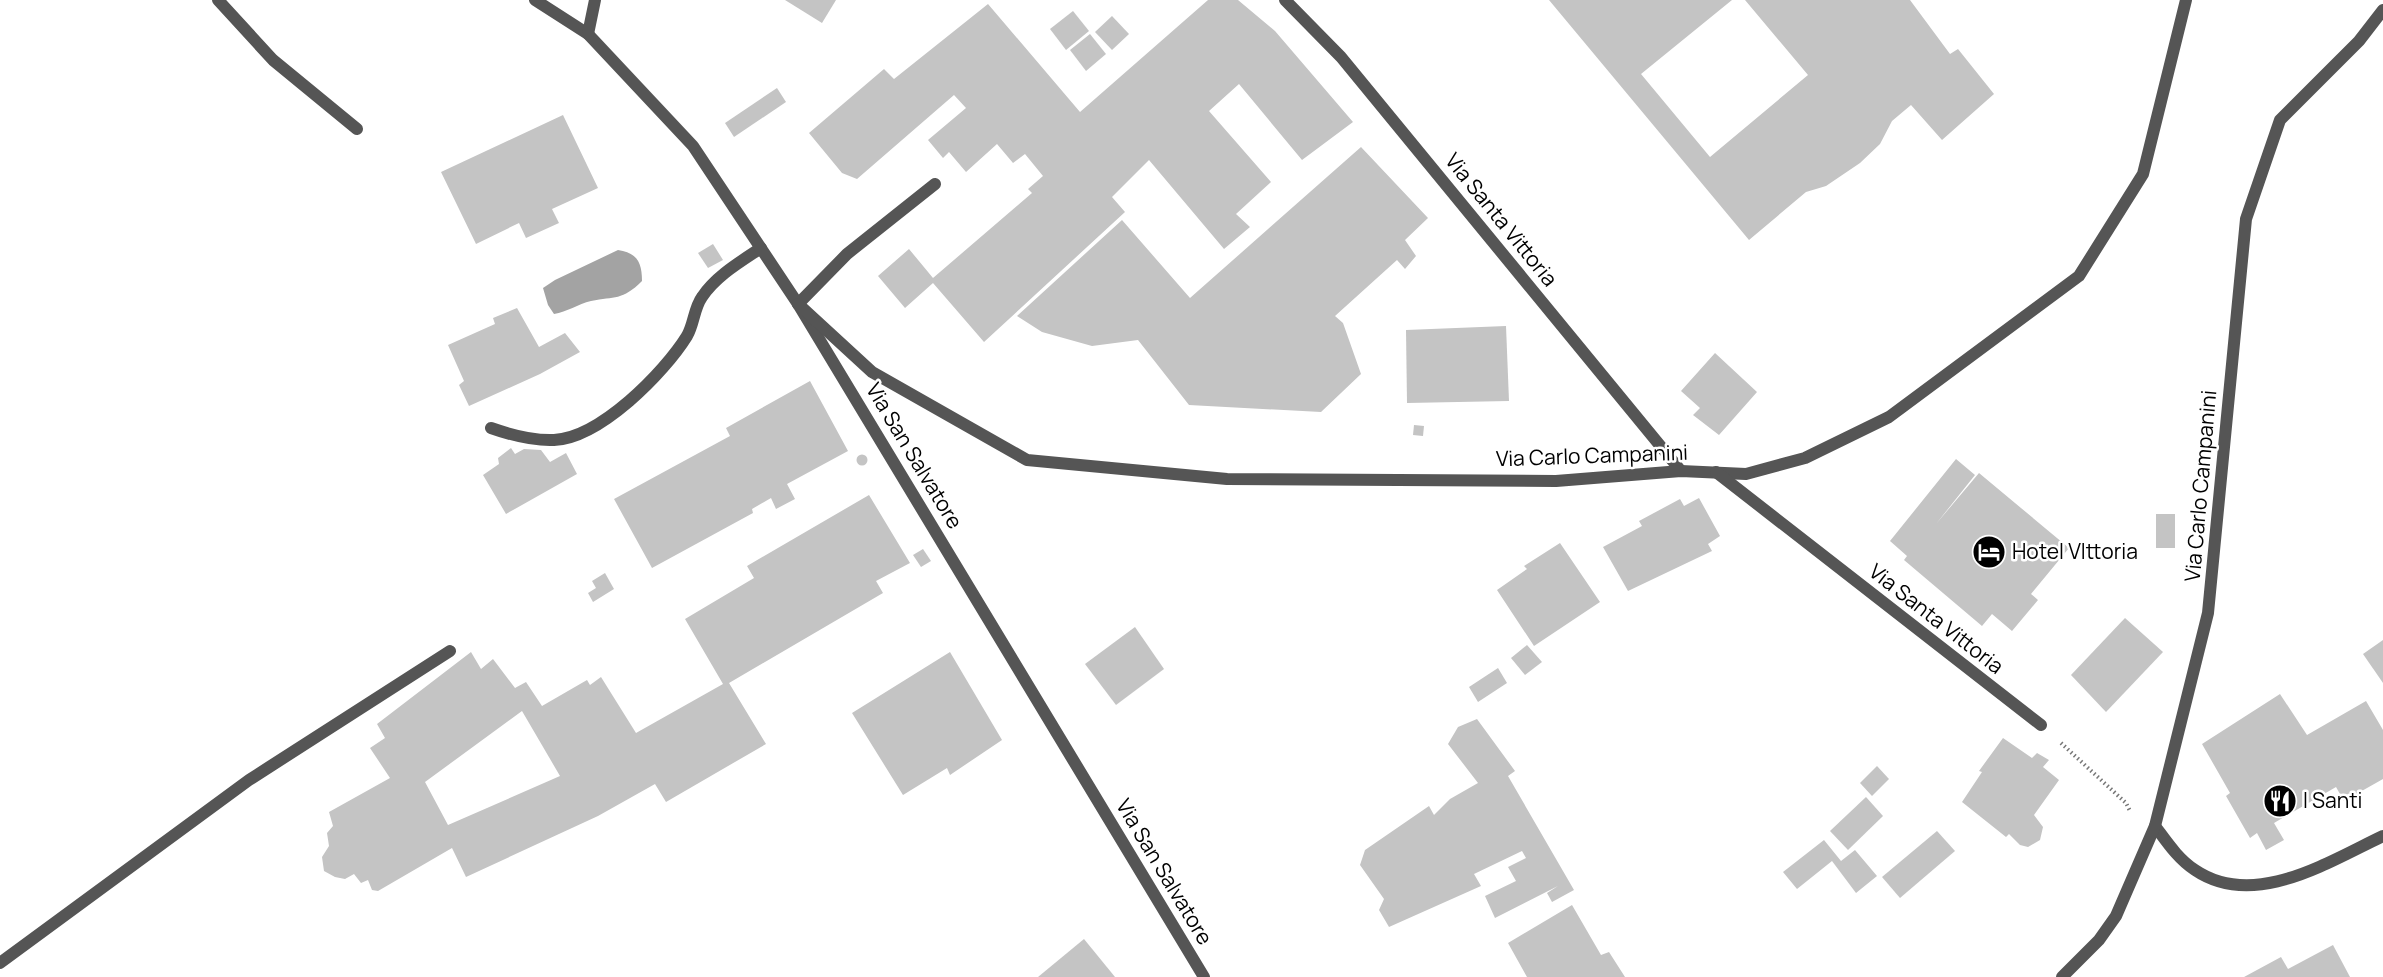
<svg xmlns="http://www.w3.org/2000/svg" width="2383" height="977" viewBox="0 0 2383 977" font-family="Manrope,sans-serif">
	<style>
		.water { fill: #a3a3a3 }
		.building { fill: #c4c4c4; fill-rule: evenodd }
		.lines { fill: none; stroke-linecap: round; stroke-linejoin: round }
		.path { stroke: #777; stroke-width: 4; stroke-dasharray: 1.5 3; stroke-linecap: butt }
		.service { stroke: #555; stroke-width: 12 }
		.minor { stroke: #555; stroke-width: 12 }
		.labels { text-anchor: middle; stroke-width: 5; stroke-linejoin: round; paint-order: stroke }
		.street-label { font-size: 21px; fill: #000; stroke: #fff }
		.poi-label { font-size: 21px; fill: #000; stroke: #fff; text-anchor: start }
	</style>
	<rect width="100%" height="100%" fill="#fff"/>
	<!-- water -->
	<path class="water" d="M618 250C637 253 642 262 642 281 622 301 615 296 591 301 578 304 567 312 554 314L548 305 543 288 555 280Z"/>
	<!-- building -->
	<g class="building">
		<path d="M785 0H836L822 23Z"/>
		<path d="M1208 0H1238L1275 31 1353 122 1302 160 1239 84 1209 111 1271 182 1236 214 1250 227 1224 249 1149 160 1112 197 1125 212 984 342 933 283 905 308 878 276 909 249 933 278 1032 193 1028 189 1043 176 1025 154 1013 163 997 144 966 172 949 152 943 158 928 140 966 108 954 95 857 179 842 173 809 133 884 69 894 79 988 4 1080 112Z"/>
		<path d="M1549 0H1732L1641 74 1710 157 1808 75 1745 0H1910L1950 54 1958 49 1994 94 1942 140 1911 105 1892 121 1880 144 1860 163 1826 186 1806 192 1749 240Z"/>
		<path d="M1073 11 1089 31 1066 50 1050 29Z"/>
		<path d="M1112 16 1129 34 1112 50 1095 32Z"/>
		<path d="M1090 34 1106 54 1086 71 1070 50Z"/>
		<path d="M777 88 786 102 734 137 725 123Z"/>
		<path d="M563 115 598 188 552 209 559 223 526 238 519 223 476 244 441 172Z"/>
		<path d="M1361 147 1428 218 1405 240 1416 256 1405 269 1397 260 1335 316 1343 323 1361 374 1321 412 1189 405 1138 340 1092 346 1042 332 1017 316 1122 220 1190 298Z"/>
		<path d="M713 244 723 260 708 268 698 253Z"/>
		<path d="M517 308 539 347 565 333 580 352 540 374 469 406 459 385 464 381 448 345 495 324 493 318Z"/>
		<path d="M1506 326 1509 401 1407 403 1406 330Z"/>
		<path d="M1715 353 1757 392 1719 435 1693 415 1700 408 1681 391Z"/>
		<path d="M810 381 848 451 787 484 795 499 776 509 771 498 752 509 753 513 652 568 614 499 730 436 726 428Z"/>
		<path d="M1414 425 1424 426 1423 436 1413 435Z"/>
		<path d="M511 448 515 454 524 449 541 450 550 462 566 453 577 474 506 514 483 475 499 464 498 458Z"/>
		<circle cx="862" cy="460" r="5.5"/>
		<path d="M1956 459 1975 475 1936 524 1979 473 2069 548 2031 594 2038 600 2012 631 1992 614 1982 626 1904 560 1907 556 1890 541Z"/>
		<path d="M869 495 910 563 876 581 883 593 729 683 766 744 666 802 655 784 598 816 466 877 452 848 378 891 372 890 368 880 361 883 354 874 345 879 335 877 324 871 322 857 329 846 327 833 333 826 329 812 390 778 370 748 385 738 377 724 471 652 481 669 493 659 515 688 526 682 542 706 587 680 590 685 601 677 636 733 723 684 685 619 754 578 747 566ZM522 711 560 776 448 825 425 782Z"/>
		<path d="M1699 498 1720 536 1708 544 1712 551 1628 591 1603 547 1642 526 1639 521 1680 499 1684 506Z"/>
		<rect x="2156" y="514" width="19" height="34"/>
		<path d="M1560 543 1600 602 1534 646 1497 590 1527 569 1524 566Z"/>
		<path d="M923 549 931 561 921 567 913 555Z"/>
		<path d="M605 573 614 589 593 602 588 593 596 588 592 581Z"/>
		<path d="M2125 618 2163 652 2106 712 2071 675Z"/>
		<path d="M1135 627 1164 669 1116 705 1085 664Z"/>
		<path d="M2383 640V683L2363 654Z"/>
		<path d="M1527 645 1542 662 1525 675 1511 658Z"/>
		<path d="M950 652 1002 740 950 775 947 768 903 795 852 713Z"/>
		<path d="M1498 668 1507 683 1478 702 1469 687Z"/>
		<path d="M2280 694 2307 735 2366 701 2383 730V779L2344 801 2336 787 2274 823 2284 840 2266 850 2257 833 2250 838 2226 796 2230 793 2202 744Z"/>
		<path d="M1477 719 1515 771 1508 776 1574 890 1552 902 1547 893 1558 886 1495 918 1485 896 1516 881 1508 867 1526 858 1522 851 1474 874 1481 886 1389 927 1379 910 1384 899 1360 865 1365 850 1429 806 1434 815 1450 799 1478 783 1448 744 1458 727Z"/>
		<path d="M2003 738 2032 758 2037 753 2049 760 2043 767 2059 780 2034 815 2043 827 2040 840 2028 847 2020 845 2009 834 2006 837 1962 802 1982 772 1979 771Z"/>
		<path d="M1877 766 1889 779 1872 796 1860 783Z"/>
		<path d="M1866 797 1883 816 1848 850 1830 831Z"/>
		<path d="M1937 831 1955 851 1900 898 1882 877Z"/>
		<path d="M1824 840 1841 861 1855 850 1877 876 1856 893 1832 861 1797 889 1783 872Z"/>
		<path d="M1572 905 1601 955 1609 952 1625 977H1527L1508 943Z"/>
		<path d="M1084 939 1115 977H1038Z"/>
		<path d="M2333 945 2350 977H2244L2281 957 2288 969Z"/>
	</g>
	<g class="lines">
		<!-- path -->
		<path class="path" d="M2061 743 2126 803 2130 811"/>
		<!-- service -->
		<g class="service">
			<path d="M218 0 273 60 357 129"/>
			<path d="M798 304 847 254 935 184"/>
			<path d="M491 428C511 435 533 441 554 440 600 438 664 373 687 336 694 324 694 308 702 297 716 276 740 262 761 248"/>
			<path d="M0 963 249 780 450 651"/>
		</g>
		<!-- minor -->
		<g class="minor">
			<path d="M535 0 588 34 693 146 798 304 1204 977"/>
			<path d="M1285 0 1341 57 1681 471"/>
			<path d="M588 34 595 0"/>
			<path d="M798 304 872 372 1027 460 1227 479 1556 481 1681 471 1746 474 1805 458 1889 417 2079 276 2143 174 2186 0"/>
			<path d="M1716 472 2041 725"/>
			<path d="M2155 826C2167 842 2178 859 2195 870 2254 910 2328 862 2383 836"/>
			<path d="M2062 977 2099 940 2116 916 2155 826 2208 613 2246 219 2280 120 2359 41 2383 10"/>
		</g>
	</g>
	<!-- icons -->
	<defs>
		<symbol id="hotel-disc" viewBox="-11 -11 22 22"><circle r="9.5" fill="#000" stroke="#fff"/><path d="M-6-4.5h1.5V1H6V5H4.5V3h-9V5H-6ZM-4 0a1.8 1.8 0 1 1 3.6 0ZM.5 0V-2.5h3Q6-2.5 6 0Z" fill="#fff"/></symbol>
		<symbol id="restaurant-disc" viewBox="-11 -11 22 22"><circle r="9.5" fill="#000" stroke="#fff"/><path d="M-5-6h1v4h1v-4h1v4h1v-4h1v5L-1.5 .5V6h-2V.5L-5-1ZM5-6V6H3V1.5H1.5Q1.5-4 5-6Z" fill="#fff"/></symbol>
	</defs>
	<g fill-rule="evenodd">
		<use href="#hotel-disc" x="1970" y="533" width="38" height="38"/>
		<use href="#restaurant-disc" x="2261" y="782" width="38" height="38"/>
	</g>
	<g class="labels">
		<!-- street labels -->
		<g class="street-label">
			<text transform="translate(1501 220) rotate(51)" y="7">Via Santa Vittoria</text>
			<text transform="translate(914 456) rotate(59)" y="7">Via San Salvatore</text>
			<text transform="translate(1592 456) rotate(-2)" y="7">Via Carlo Campanini</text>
			<text transform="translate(2201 486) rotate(-85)" y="7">Via Carlo Campanini</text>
			<text transform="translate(1936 619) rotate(38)" y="7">Via Santa Vittoria</text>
			<text transform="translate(1164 872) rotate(59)" y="7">Via San Salvatore</text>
		</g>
		<!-- poi labels -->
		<g class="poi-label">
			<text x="2012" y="559">Hotel VIttoria</text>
			<text x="2303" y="808">I Santi</text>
		</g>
	</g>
</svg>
